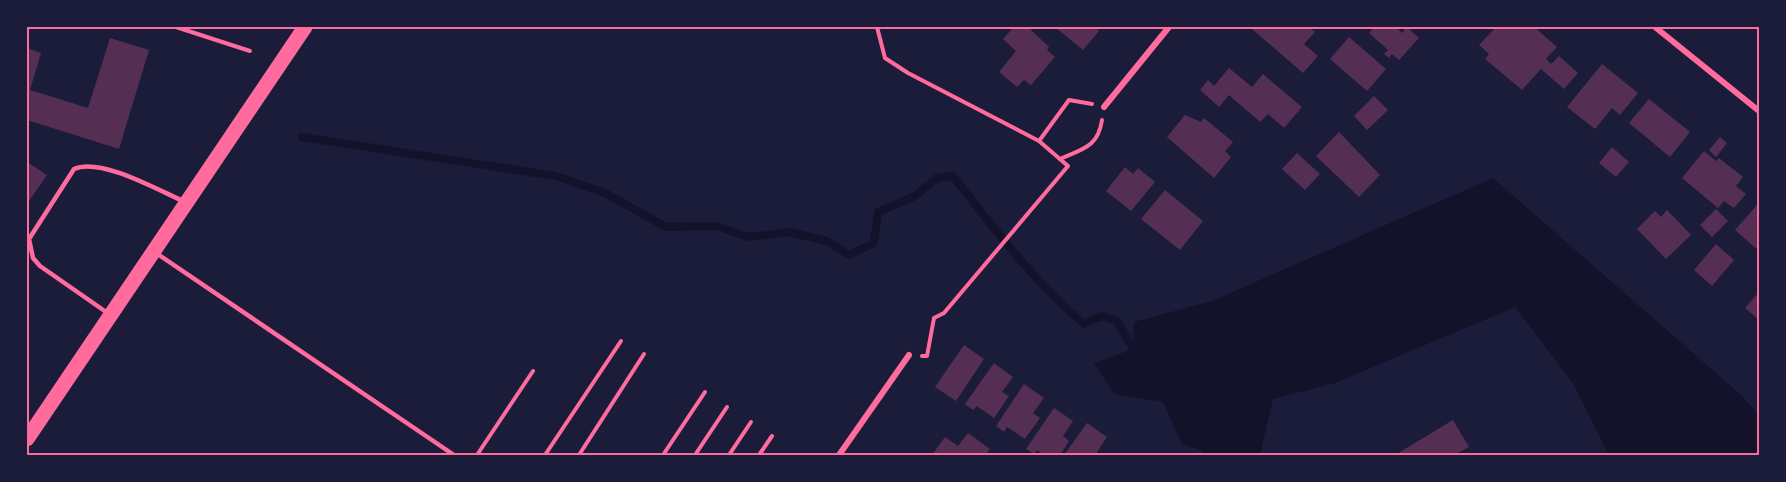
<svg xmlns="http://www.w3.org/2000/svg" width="1786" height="482" viewBox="0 0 1786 482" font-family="'Public Sans',sans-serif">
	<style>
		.water { fill: #12122b }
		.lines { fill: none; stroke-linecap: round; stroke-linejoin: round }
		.stream { stroke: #12122b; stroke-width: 8 }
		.building { fill: #542f53 }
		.path { stroke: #ff6b9d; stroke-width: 4 }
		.service { stroke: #ff6b9d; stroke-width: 4.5 }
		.minor { stroke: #ff6b9d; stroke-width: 6 }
		.primary { stroke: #ff6b9d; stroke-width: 15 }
		.neatline { fill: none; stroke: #ff6b9d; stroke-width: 2 }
	</style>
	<rect width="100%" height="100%" fill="#1b1b3a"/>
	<!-- water -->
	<path class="water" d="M1493 178 1741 395 1759 415V455H1609L1573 383 1515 307 1335 383 1273 399 1260 455H1205L1201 450 1182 444 1163 402 1114 394 1094 363 1133 349 1134 322 1212 301Z"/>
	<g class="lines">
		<!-- stream -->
		<path class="stream" d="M302 137 556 176 605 193 666 227 716 226 749 237 789 232 827 241 849 255 874 243 878 212 915 196 937 178 953 176C994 228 1033 281 1084 324L1101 316 1117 321 1133 349 1142 350"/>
	</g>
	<!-- building -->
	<g class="building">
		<path d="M1010 27H1028L1049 47 1047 50 1055 57 1031 85 1024 80 1017 87 999 72 1016 51 1003 39 1012 29Z"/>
		<path d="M1055 27H1094L1099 31 1083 50Z"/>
		<path d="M1254 27H1309L1315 32 1304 44 1318 56 1303 73 1252 29Z"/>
		<path d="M1375 27H1396L1402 33 1407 27 1419 38 1399 60 1392 54 1389 58 1384 54 1388 50 1369 33Z"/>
		<path d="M1496 27H1534L1557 47 1546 59 1551 64 1559 56 1578 73 1564 89 1541 69 1522 90 1485 59 1489 54 1479 45Z"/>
		<path d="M1349 37 1386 69 1367 91 1330 59Z"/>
		<path d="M110 38 149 50 119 149 27 120V48L41 53 30 90 88 108Z"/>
		<path d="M1602 64 1638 93 1620 115 1612 108 1595 129 1567 107Z"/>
		<path d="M1229 68 1252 87 1263 74 1302 107 1284 128 1268 114 1260 122 1229 95 1219 107 1200 90 1208 80 1214 86Z"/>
		<path d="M1374 96 1388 110 1367 130 1354 116Z"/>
		<path d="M1649 99 1690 132 1670 157 1629 123Z"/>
		<path d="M1185 115 1201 122 1204 118 1233 142 1225 151 1231 157 1214 178 1167 137Z"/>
		<path d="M1339 132 1380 175 1359 197 1316 156Z"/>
		<path d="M1720 137 1727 143 1716 157 1709 150Z"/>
		<path d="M1612 147 1629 162 1616 177 1599 163Z"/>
		<path d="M1704 151 1716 161 1719 158 1743 177 1736 186 1746 194 1734 208 1724 201 1718 208 1682 178Z"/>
		<path d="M1297 153 1320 174 1305 190 1282 169Z"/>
		<path d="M27 162 47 175 27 204Z"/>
		<path d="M1125 167 1133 174 1138 168 1155 182 1131 211 1106 191Z"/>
		<path d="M1165 190 1203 221 1180 250 1141 219Z"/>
		<path d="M1757 205 1759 207V251L1735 230Z"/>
		<path d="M1716 209 1728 221 1712 237 1700 225Z"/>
		<path d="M1667 210 1691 235 1666 259 1637 229 1655 211 1661 217Z"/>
		<path d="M1716 244 1734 260 1712 286 1694 270Z"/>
		<path d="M1759 292V320L1745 308Z"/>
		<path d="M964 345 984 359 956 401 935 387Z"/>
		<path d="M994 363 1013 377 1002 392 1009 396 994 418 977 406 973 410 965 404Z"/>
		<path d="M1024 384 1044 398 1033 413 1040 418 1025 439 1007 427 1004 432 996 426Z"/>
		<path d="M1054 408 1073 421 1063 436 1069 441 1060 455H1044L1037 450 1034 454 1026 449Z"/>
		<path d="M1453 420 1469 447 1454 455H1395Z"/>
		<path d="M1087 423 1107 437 1095 455H1064Z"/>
		<path d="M968 433 990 449 985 455H932L945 437 958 446Z"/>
	</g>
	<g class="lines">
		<!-- path -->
		<g class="path">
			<path d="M176 27 250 51"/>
			<path d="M877 27 885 58 908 73 1039 141"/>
			<path d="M1060 159C1083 149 1098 147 1102 120"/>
			<path d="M922 356H927L934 318 944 313 1068 166 1039 141 1069 100 1092 104"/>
			<path d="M477 455 533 371"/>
			<path d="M545 455 621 341"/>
			<path d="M579 455 644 354"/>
			<path d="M663 455 705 392"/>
			<path d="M695 455 727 407"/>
			<path d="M729 455 751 422"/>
			<path d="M759 455 772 436"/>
		</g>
		<!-- service -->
		<g class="service">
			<path d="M156 253 454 455"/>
			<path d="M109 314 40 266 33 258 29 239 74 169C100 157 158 190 185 202"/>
		</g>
		<!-- minor -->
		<g class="minor">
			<path d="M1655 27 1759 111"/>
			<path d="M1104 107 1169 27"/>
			<path d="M839 455 909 355"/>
		</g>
		<!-- primary -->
		<path class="primary" d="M27 439 305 27"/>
	</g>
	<!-- border -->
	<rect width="1786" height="482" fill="none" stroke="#1b1b3a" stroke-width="57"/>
	<rect x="28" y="28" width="1730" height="426" class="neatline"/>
</svg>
